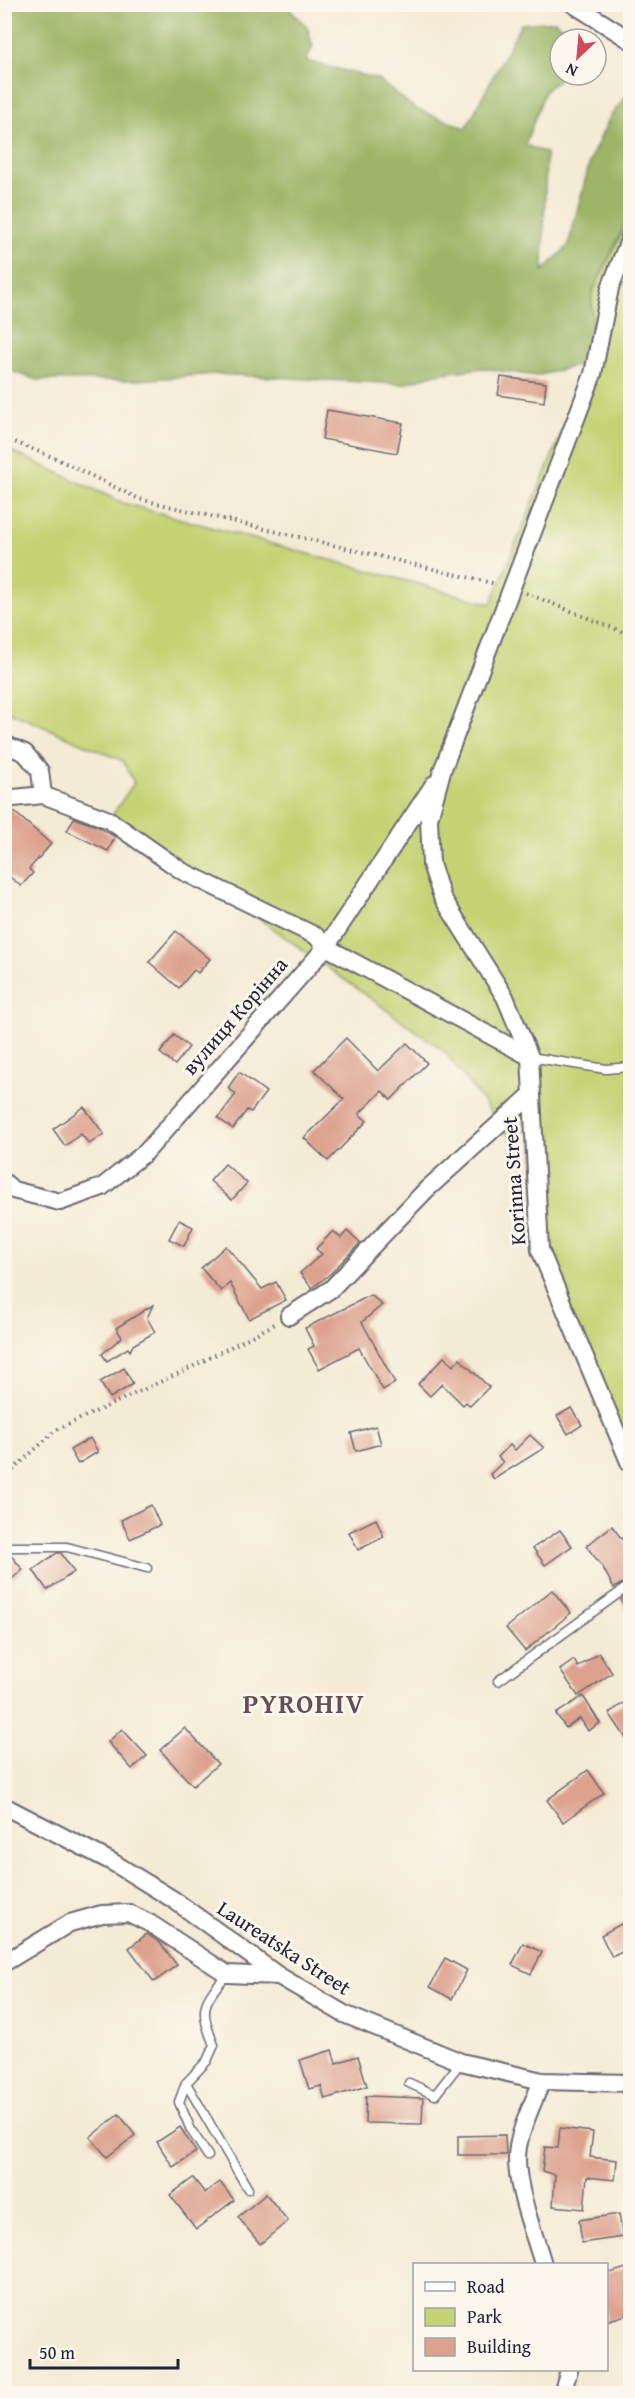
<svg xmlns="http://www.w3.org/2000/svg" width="635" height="2398" viewBox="0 0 635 2398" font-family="'Gentium Book Plus',serif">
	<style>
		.green { fill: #c5d375; stroke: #747a58; stroke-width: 1.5 }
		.forest { fill: #9cb566; stroke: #5f6c50; stroke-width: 1.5 }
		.building { fill: #dda28e }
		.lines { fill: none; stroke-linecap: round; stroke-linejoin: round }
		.service-casing { stroke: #6c6871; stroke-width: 11 }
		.minor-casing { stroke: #6c6871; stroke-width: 20 }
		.path { stroke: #6c6871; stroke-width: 4; stroke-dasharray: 1.5 4.5; stroke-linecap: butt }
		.service { stroke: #fff; stroke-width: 8 }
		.minor { stroke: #fff; stroke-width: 16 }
		.labels { text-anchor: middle; stroke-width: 6; stroke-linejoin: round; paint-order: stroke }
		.street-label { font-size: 21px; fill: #22223b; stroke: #fbf7ec }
		.district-label { font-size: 27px; font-weight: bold; letter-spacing: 1.5px; fill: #634f58; stroke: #fbf7ec }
	</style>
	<rect width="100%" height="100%" fill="#fbf7ec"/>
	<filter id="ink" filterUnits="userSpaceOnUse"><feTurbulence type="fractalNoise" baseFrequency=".0167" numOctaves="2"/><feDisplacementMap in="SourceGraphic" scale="12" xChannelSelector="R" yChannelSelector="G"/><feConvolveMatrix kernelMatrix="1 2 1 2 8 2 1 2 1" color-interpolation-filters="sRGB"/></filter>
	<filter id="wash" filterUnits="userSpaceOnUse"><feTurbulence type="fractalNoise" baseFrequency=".008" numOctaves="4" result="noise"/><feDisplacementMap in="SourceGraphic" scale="24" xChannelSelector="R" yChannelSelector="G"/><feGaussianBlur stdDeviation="1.35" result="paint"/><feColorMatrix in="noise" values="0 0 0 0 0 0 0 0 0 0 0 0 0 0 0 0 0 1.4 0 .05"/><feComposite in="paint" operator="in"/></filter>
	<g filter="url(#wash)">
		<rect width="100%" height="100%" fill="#f4ebd5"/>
		<!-- green -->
		<path class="green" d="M624 230 630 231V1464L540 1250 529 1064 521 1151 444 1051 113 814 134 783 123 761 5 710V448L123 503 491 604 591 362 592 293Z"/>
		<!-- forest -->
		<path class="forest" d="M5 5H286L307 27 313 46 306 61 377 79 416 109 466 128 521 24 555 21 579 39H560V75H563L545 91 525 145 546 153 543 271 568 246 591 158 610 117 630 92V213L592 293 591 362 536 376 483 368 436 374 403 384 215 374 139 380H38L5 369Z"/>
		<g id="blocks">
			<!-- building -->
			<g class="building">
				<path d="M501 377 546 383 544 402 498 395Z"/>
				<path d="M327 410 403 423 397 453 322 439Z"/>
				<path d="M4 809H11L51 844 29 869 33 873 21 886 4 872Z"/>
				<path d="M74 818 99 827 115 837 108 851 67 831Z"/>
				<path d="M176 931 210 959 198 973 194 970 179 988 149 962Z"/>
				<path d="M174 1035 189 1047 175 1065 160 1053Z"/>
				<path d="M346 1038 378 1071 407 1043 427 1063 391 1100 382 1091 359 1114 367 1121 328 1161 304 1138 344 1099 314 1070Z"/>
				<path d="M239 1072 266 1092 251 1112 247 1110 233 1129 218 1118 236 1094 228 1088Z"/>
				<path d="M84 1107 104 1134 89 1144 81 1134 65 1146 53 1129Z"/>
				<path d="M225 1164 247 1183 232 1200 210 1181Z"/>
				<path d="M179 1220 193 1227 184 1246 169 1239Z"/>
				<path d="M333 1231 341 1238 347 1231 360 1243 330 1274 312 1288 300 1273 322 1254 316 1249Z"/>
				<path d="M226 1246 262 1289 276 1282 286 1300 249 1319 230 1283 221 1291 201 1268Z"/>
				<path d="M371 1295 382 1305 362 1322 395 1383 383 1390 359 1348 319 1369 308 1349 314 1346 305 1328Z"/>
				<path d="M153 1305 147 1318 155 1332 133 1345 130 1351 128 1348 107 1361 102 1354 122 1337 116 1328Z"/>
				<path d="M444 1357 453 1366 460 1359 489 1387 470 1406 466 1402 463 1405 442 1384 430 1396 418 1384Z"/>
				<path d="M124 1368 133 1384 110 1398 100 1382Z"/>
				<path d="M571 1408 582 1425 568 1434 557 1416Z"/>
				<path d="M376 1426 381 1444 356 1451 351 1433Z"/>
				<path d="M530 1435 544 1448 494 1479 490 1474 503 1462 498 1457 510 1445 515 1450Z"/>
				<path d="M90 1438 98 1452 78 1464 70 1450Z"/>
				<path d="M151 1505 160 1525 130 1539 121 1520Z"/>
				<path d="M376 1519 384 1537 358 1550 349 1532Z"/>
				<path d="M612 1526 630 1550V1579L614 1588 602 1566 586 1546Z"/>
				<path d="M560 1530 572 1546 545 1565 533 1548Z"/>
				<path d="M4 1553H9L23 1570 4 1585Z"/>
				<path d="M57 1553H61L74 1572 47 1590 33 1570Z"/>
				<path d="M552 1590 571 1613 525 1651 506 1628Z"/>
				<path d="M630 1593V1618L621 1600Z"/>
				<path d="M599 1653 612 1673 578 1696 560 1670 574 1660 578 1667Z"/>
				<path d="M583 1696 600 1723 588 1731 580 1718 566 1728 556 1714Z"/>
				<path d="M630 1699V1744L609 1713Z"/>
				<path d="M185 1728 218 1764 193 1786 160 1750Z"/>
				<path d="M122 1729 147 1756 132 1769 108 1742Z"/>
				<path d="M588 1770 604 1793 563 1822 547 1800Z"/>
				<path d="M630 1919V1948L612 1957 601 1935Z"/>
				<path d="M147 1934 160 1943 177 1965 154 1982 129 1948Z"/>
				<path d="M523 1943 542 1952 531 1974 512 1965Z"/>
				<path d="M445 1958 467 1970 452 1999 430 1987Z"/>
				<path d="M332 2050 336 2063 358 2056 367 2086 325 2099 321 2086 309 2089 300 2060Z"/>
				<path d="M366 2096 423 2098 422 2124 365 2123Z"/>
				<path d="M119 2114 135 2135 107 2157 90 2137Z"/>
				<path d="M180 2127 196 2152 173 2167 157 2142Z"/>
				<path d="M560 2128 593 2132 590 2157 617 2160 615 2180 587 2177 584 2209 553 2206 555 2175 542 2171 545 2147 558 2148Z"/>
				<path d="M505 2135 506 2155H458V2136Z"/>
				<path d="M193 2178 205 2193 220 2182 234 2200 196 2229 170 2195Z"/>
				<path d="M266 2194 288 2221 260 2244 238 2217Z"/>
				<path d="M619 2214 623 2237 582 2243 579 2220Z"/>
				<path d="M630 2267V2314L606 2321V2274Z"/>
			</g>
		</g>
	</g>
	<g filter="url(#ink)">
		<use href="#blocks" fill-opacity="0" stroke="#6c6871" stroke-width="1.5"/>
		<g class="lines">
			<defs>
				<g id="service">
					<path d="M530 1057 606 1069 630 1067"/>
					<path d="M4 1547H67L147 1568"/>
					<path d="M498 1681 630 1585"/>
					<path d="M186 2083 248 2189"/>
					<path d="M409 2083 435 2095 461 2062"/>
					<path d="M208 2156 191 2130 179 2102 186 2083 207 2061 214 2045C199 2008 202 2004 227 1974"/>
				</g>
				<g id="minor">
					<path d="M573 4 630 40"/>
					<path d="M630 238 610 288 593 374 442 771 429 819 431 864 442 897 505 997 530 1057 540 1250 630 1464"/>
					<path d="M4 744 25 753 40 771 43 795"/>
					<path d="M4 799 43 795 109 820 182 871 316 936 326 947 530 1057"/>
					<path d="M4 1182 13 1190 60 1202 102 1187 146 1152 326 947 434 784"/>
					<path d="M289 1316 331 1289 426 1190 531 1095"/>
					<path d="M4 1806 114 1863 174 1900 279 1976 344 2014 461 2062 542 2081 630 2083"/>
					<path d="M4 1963 70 1923 102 1914 129 1913 151 1924 227 1974 279 1976"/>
					<path d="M542 2081C533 2103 522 2124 518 2147 512 2179 534 2232 543 2264"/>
					<path d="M562 2394 569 2370"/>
				</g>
			</defs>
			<!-- service casing -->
			<use href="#service" class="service-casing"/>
			<!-- minor casing -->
			<use href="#minor" class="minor-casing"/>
			<!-- path -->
			<g class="path">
				<path d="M4 438 55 458 139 499 496 584"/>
				<path d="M526 593 630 635"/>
				<path d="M4 1478 56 1430 188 1369 275 1324"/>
			</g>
			<!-- service -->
			<use href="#service" class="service"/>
			<!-- minor -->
			<use href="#minor" class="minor"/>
		</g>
	</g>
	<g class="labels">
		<!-- street labels -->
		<g class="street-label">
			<text transform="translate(235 1016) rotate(-49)" y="7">вулиця Корінна</text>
			<text transform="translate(514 1181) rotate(-94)" y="7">Korinna Street</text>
			<text transform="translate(284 1948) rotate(33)" y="7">Laureatska Street</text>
		</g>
		<!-- district labels -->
		<g class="district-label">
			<text x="304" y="1713">PYROHIV</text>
		</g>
	</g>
	<!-- margin -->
	<rect width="635" height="2398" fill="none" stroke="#fbf7ec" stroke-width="24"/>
	<!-- legend -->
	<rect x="413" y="2263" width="195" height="108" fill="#fbf7ec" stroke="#a4a2a5" stroke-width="1.5"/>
	<rect x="425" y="2282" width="30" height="9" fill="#ffffff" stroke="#a4a2a5" stroke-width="1.5"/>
	<text x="467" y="2293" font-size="18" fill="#22223b">Road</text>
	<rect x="425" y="2308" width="30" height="18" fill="#c5d375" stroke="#a4a2a5" stroke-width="1.5"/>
	<text x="467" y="2323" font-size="18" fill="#22223b">Park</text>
	<rect x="425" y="2338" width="30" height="18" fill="#dda28e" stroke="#a4a2a5" stroke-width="1.5"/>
	<text x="467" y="2353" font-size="18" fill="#22223b">Building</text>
	<!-- north arrow -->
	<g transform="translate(578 57) rotate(206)"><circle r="28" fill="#fbf7ec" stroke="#a4a2a5" stroke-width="1.5"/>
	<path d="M0-4.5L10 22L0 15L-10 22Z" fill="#d1495b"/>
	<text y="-9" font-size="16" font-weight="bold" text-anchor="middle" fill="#22223b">N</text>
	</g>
	<!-- scale -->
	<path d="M30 2359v9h148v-9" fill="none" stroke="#22223b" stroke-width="3"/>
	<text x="39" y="2359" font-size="18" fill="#22223b" stroke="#fbf7ec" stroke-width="4.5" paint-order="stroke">50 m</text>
</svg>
